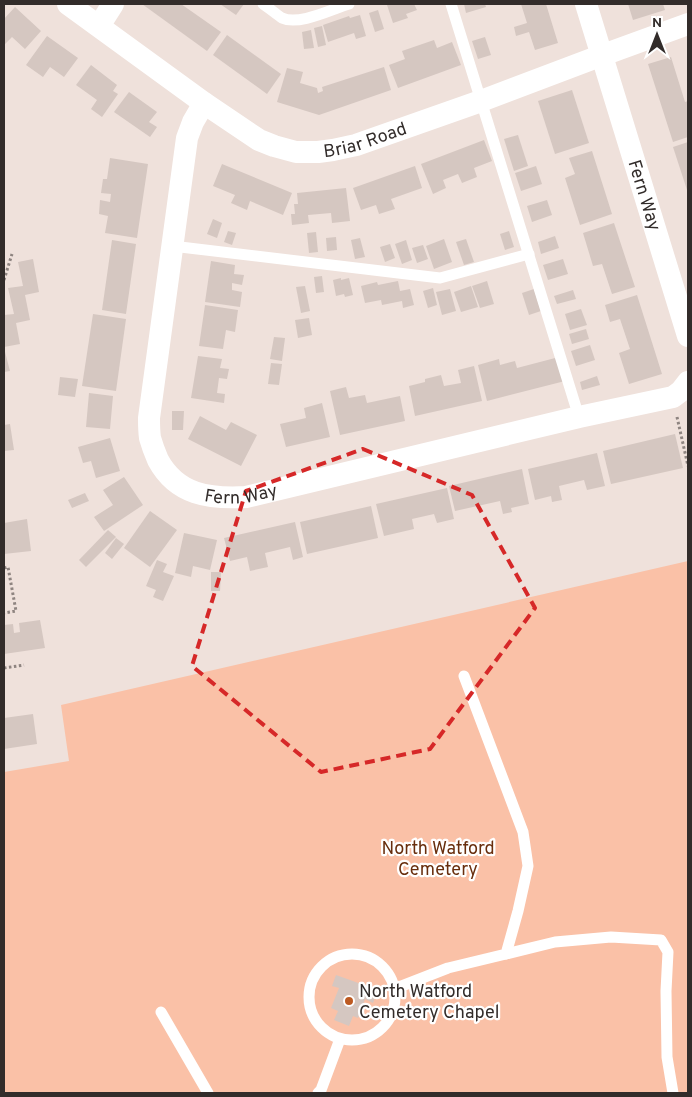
<svg xmlns="http://www.w3.org/2000/svg" width="692" height="1097" viewBox="0 0 692 1097" font-family="Overpass,sans-serif">
	<style>
		.green { fill: #fac1a7 }
		.building { fill: #d5c7c1 }
		.lines { fill: none; stroke-linecap: round; stroke-linejoin: round }
		.path { stroke: #8e8480; stroke-width: 3; stroke-dasharray: 2.5 2.5; stroke-linecap: butt }
		.lane { stroke: #fff; stroke-width: 11 }
		.street { stroke: #fff; stroke-width: 22 }
		.marked { fill: none; stroke: #d62828; stroke-width: 4; stroke-dasharray: 10 6; stroke-linejoin: round }
		.poi-dot { fill: #bd5a22; stroke: #fff; stroke-width: 2 }
		.labels { text-anchor: middle; stroke-width: 4.5; stroke-linejoin: round; paint-order: stroke }
		.street-label { font-size: 18px; fill: #322c2a; stroke: #fff }
		.park-label { font-size: 18px; fill: #682e0d; stroke: #fff }
		.poi-label { font-size: 18px; fill: #322c2a; stroke: #fff; text-anchor: start }
	</style>
	<rect width="100%" height="100%" fill="#efe1db"/>
	<!-- green -->
	<path class="green" d="M688 561V1093H4V772L69 761 61 705Z"/>
	<!-- building -->
	<g class="building">
		<path d="M142 4H181L221 32 207 51Z"/>
		<path d="M220 4H244L236 15Z"/>
		<path d="M391 4H414L417 10 406 14 408 18 393 23 387 5Z"/>
		<path d="M464 4H485L486 7 466 13Z"/>
		<path d="M521 4H546L558 43 535 50 529 32 516 36 514 27 527 23Z"/>
		<path d="M628 4H663L665 10 633 20Z"/>
		<path d="M15 7 41 31 25 49 12 37 5 44 4 43V19Z"/>
		<path d="M378 10 384 29 375 32 369 13Z"/>
		<path d="M360 15 366 36 356 39 354 33 328 42 323 25 349 16 350 18Z"/>
		<path d="M322 26 326 45 318 47 314 28Z"/>
		<path d="M311 30 314 48 304 49 302 32Z"/>
		<path d="M227 35 281 74 267 94 213 55Z"/>
		<path d="M47 36 78 58 64 77 50 67 43 77 26 65Z"/>
		<path d="M485 37 491 55 478 59 472 41Z"/>
		<path d="M434 40 437 48 452 42 461 65 398 88 389 65 405 59 402 51Z"/>
		<path d="M671 57 685 102 688 101V137L673 142 648 64Z"/>
		<path d="M91 65 117 85 113 91 118 94 102 117 91 109 97 100 76 85Z"/>
		<path d="M384 67 391 90 319 115 277 102 287 68 303 72 300 83 317 88 318 93 323 91 322 87Z"/>
		<path d="M572 90 589 143 555 154 538 101Z"/>
		<path d="M129 92 157 112 149 122 157 127 150 137 114 112Z"/>
		<path d="M518 135 528 166 514 171 504 139Z"/>
		<path d="M484 140 492 161 474 168 477 177 462 183 458 174 443 180 446 188 433 194 421 164Z"/>
		<path d="M688 142V193L673 147Z"/>
		<path d="M592 151 612 214 580 225 565 178 575 174 569 158Z"/>
		<path d="M110 158 148 164 137 238 105 233 108 216 99 214 100 200 110 202 111 194 101 193 103 179H107Z"/>
		<path d="M222 164 292 193 283 215 250 201 247 210 231 203 235 195 213 186Z"/>
		<path d="M415 166 422 188 391 199 395 209 379 214 376 205 361 210 353 188Z"/>
		<path d="M536 166 542 184 521 191 515 173Z"/>
		<path d="M346 188 350 221 332 223 331 213 308 215 309 223 292 225 291 214H295L294 204H298L297 193Z"/>
		<path d="M547 200 552 215 532 222 527 206Z"/>
		<path d="M213 219 222 223 217 238 207 234Z"/>
		<path d="M614 223 635 287 612 294 602 264 593 266 583 233Z"/>
		<path d="M228 231 236 233 232 245 224 242Z"/>
		<path d="M509 231 514 247 505 250 500 234Z"/>
		<path d="M316 232 318 252 309 253 307 233Z"/>
		<path d="M555 236 559 248 541 254 538 242Z"/>
		<path d="M336 237 337 250 327 251 326 238Z"/>
		<path d="M360 238 365 257 355 259 351 240Z"/>
		<path d="M444 239 452 262 434 269 426 246Z"/>
		<path d="M466 239 474 262 464 265 456 242Z"/>
		<path d="M112 240 136 244 126 314 102 310Z"/>
		<path d="M406 240 412 260 402 264 395 244Z"/>
		<path d="M390 244 395 258 385 262 380 247Z"/>
		<path d="M423 245 428 259 417 263 412 248Z"/>
		<path d="M33 259 39 292 25 295 30 320 16 323 20 344 4 347V315L14 314 8 288 23 286 18 262Z"/>
		<path d="M563 259 568 274 548 280 543 265Z"/>
		<path d="M211 261 235 265 234 274 244 275 242 285 232 283V290L242 292 240 307 205 302Z"/>
		<path d="M322 276 324 292 316 293 314 277Z"/>
		<path d="M341 278V280L349 278 353 295 345 297 344 294 336 296 333 280Z"/>
		<path d="M398 281 400 291 410 289 414 305 403 308 402 301 382 305 381 300 365 303 361 286 377 282 378 285Z"/>
		<path d="M487 281 494 304 480 308 472 286Z"/>
		<path d="M305 286 310 311 301 313 296 287Z"/>
		<path d="M471 286 478 307 461 312 454 292Z"/>
		<path d="M433 288 437 305 428 308 423 291Z"/>
		<path d="M450 289 456 311 442 315 436 292Z"/>
		<path d="M534 289 541 311 529 315 522 293Z"/>
		<path d="M573 290 576 299 557 304 554 296Z"/>
		<path d="M637 295 662 374 629 384 619 353 630 349 620 319 610 322 605 305Z"/>
		<path d="M205 305 238 310 235 332 226 330 223 349 199 346Z"/>
		<path d="M581 309 587 325 570 330 565 314Z"/>
		<path d="M93 314 126 319 116 391 82 386Z"/>
		<path d="M309 318 312 335 298 338 295 320Z"/>
		<path d="M586 329 589 339 572 344 569 334Z"/>
		<path d="M274 337 285 338 282 361 270 359Z"/>
		<path d="M590 345 595 360 576 366 571 351Z"/>
		<path d="M4 348 10 371 4 372Z"/>
		<path d="M198 356 222 359 220 368 229 369 227 379 219 378 217 393 225 394 224 403 191 398Z"/>
		<path d="M559 357 565 381 487 401 478 365 499 359 500 365 515 361 517 368Z"/>
		<path d="M271 363 282 364 279 385 268 384Z"/>
		<path d="M474 366 482 401 415 416 409 386 425 382V379L441 375 444 386 461 383 458 370Z"/>
		<path d="M597 376 600 385 582 390 580 382Z"/>
		<path d="M60 377 78 379 75 397 58 395Z"/>
		<path d="M346 387 349 398 365 395 367 403 400 396 405 421 340 435 330 391Z"/>
		<path d="M89 393 113 396 110 429 86 427Z"/>
		<path d="M322 403 330 437 286 447 280 424 306 418 304 408Z"/>
		<path d="M172 411H184L183 430H172Z"/>
		<path d="M200 416 226 430 231 422 257 435 241 466 188 439Z"/>
		<path d="M10 424 14 450 4 451V425Z"/>
		<path d="M675 434 683 468 611 484 603 451Z"/>
		<path d="M110 438 120 471 96 478 91 461 83 463 78 447Z"/>
		<path d="M597 453 605 486 587 490 584 480 559 486 562 500 552 502 551 496 535 500 528 469Z"/>
		<path d="M522 469 529 504 511 508 512 512 503 514 500 501 455 511 449 486Z"/>
		<path d="M124 477 143 505 104 531 94 517 113 505 103 490Z"/>
		<path d="M447 488 454 519 437 523 434 514 412 519 414 529 384 536 376 504Z"/>
		<path d="M85 493 89 501 72 508 68 500Z"/>
		<path d="M371 506 378 538 307 554 300 522Z"/>
		<path d="M150 511 177 530 150 567 124 548Z"/>
		<path d="M27 519 31 551 4 554V533H5L4 523Z"/>
		<path d="M295 522 303 557 293 560 290 547 265 553 268 567 250 571 247 557 230 561 224 538Z"/>
		<path d="M108 530 116 537 86 567 79 560Z"/>
		<path d="M184 533 217 540 210 570 193 566 191 577 175 573Z"/>
		<path d="M116 538 124 544 112 559 105 553Z"/>
		<path d="M157 560 167 564 163 572 174 576 163 601 153 597 156 590 146 586Z"/>
		<path d="M211 572H221L220 591H211Z"/>
		<path d="M40 620 45 648 4 654V625L13 624 14 633 20 632 19 623Z"/>
		<path d="M33 714 37 744 4 749V718Z"/>
		<path d="M336 975 378 990 373 1003 365 999 358 1018 353 1016 349 1026 334 1020 338 1011 331 1008 339 988 332 986Z"/>
	</g>
	<g class="lines">
		<!-- path -->
		<g class="path">
			<path d="M4 280 12 254"/>
			<path d="M677 417 688 466"/>
			<path d="M4 568 8 567 16 611 4 613"/>
			<path d="M4 668 24 665"/>
		</g>
		<!-- lane -->
		<g class="lane">
			<path d="M263 4C269 8 276 14 282 18 299 26 332 9 349 4"/>
			<path d="M451 4 579 417"/>
			<path d="M172 246 440 278 529 254"/>
			<path d="M506 954 555 942 611 937 661 940 668 952 666 991 667 1057 673 1093"/>
			<circle cx="352" cy="997" r="43"/>
			<path d="M394 989 448 968 506 954 518 911 528 866 523 832 464 676"/>
			<path d="M161 1012 208 1093"/>
			<path d="M318 1093 321 1090 340 1039"/>
		</g>
		<!-- street -->
		<g class="street">
			<path id="s1" d="M68 4 204 103 259 140 274 146 296 152H318L333 150 356 145 481 101 592 59 688 24"/>
			<path id="s2" d="M586 4 688 336"/>
			<path d="M99 26 113 4"/>
			<path id="s3" d="M204 103 193 122 187 138 149 418C149 424 149 431 150 438 152 445 155 453 158 460 177 495 209 499 246 497L579 417 673 397 681 391 688 382"/>
		</g>
	</g>
	<!-- marked area -->
	<path class="marked" d="M363 449 472 495 535 608 430 749 321 772 192 666 246 491Z"/>
	<!-- markers -->
	<circle class="poi-dot" cx="349" cy="1001" r="5"/>
	<g class="labels">
		<!-- street labels -->
		<g class="street-label">
			<text dy="6" stroke="none"><textPath href="#s1" startOffset="344">Briar Road</textPath></text>
			<text dy="6" stroke="none"><textPath href="#s2" startOffset="200">Fern Way</textPath></text>
			<text dy="6" stroke="none"><textPath href="#s3" startOffset="462">Fern Way</textPath></text>
		</g>
		<!-- park labels -->
		<g class="park-label">
			<text x="438" y="854">North Watford<tspan x="438" dy="21">Cemetery</tspan></text>
		</g>
		<!-- poi labels -->
		<g class="poi-label">
			<text x="359" y="997">North Watford<tspan x="359" dy="21">Cemetery Chapel</tspan></text>
		</g>
	</g>
	<!-- border -->
	<rect width="692" height="1097" fill="none" stroke="#322c2a" stroke-width="10"/>
	<!-- north arrow -->
	<g transform="translate(657 35)" stroke="#ffffff" stroke-width="4" paint-order="stroke">
	<path d="M0-4L9 19L0 12L-9 19Z" fill="#322c2a"/>
	<text y="-8" font-size="14" font-weight="bold" text-anchor="middle" fill="#322c2a">N</text>
	</g>
</svg>
